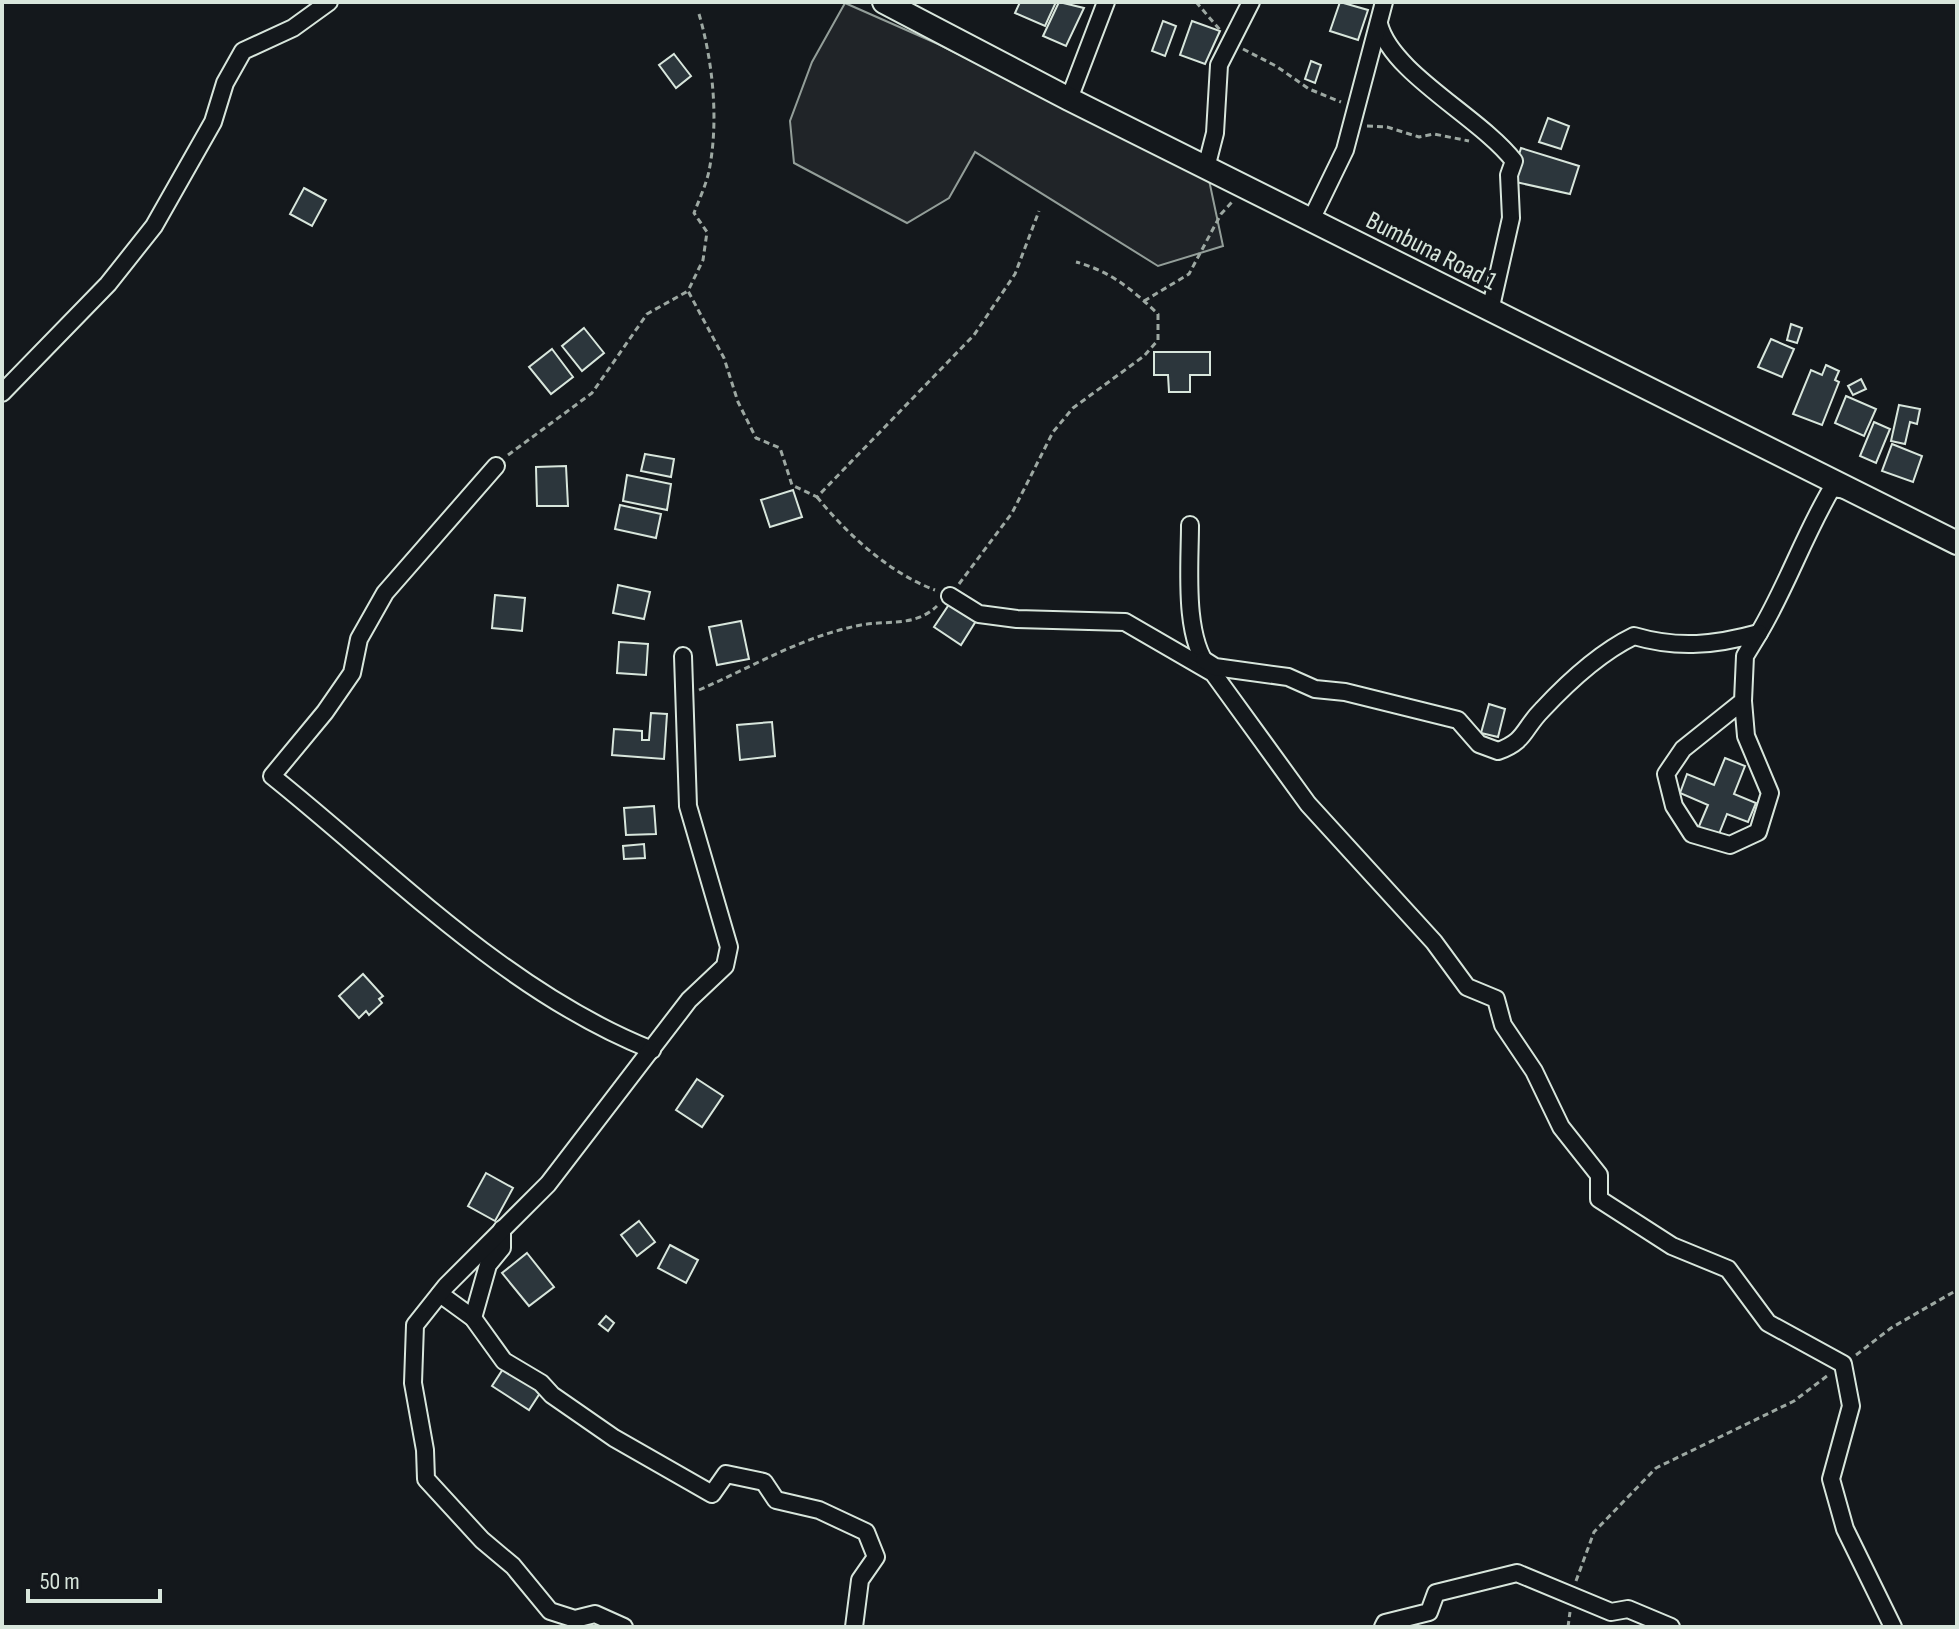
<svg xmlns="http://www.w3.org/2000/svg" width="1959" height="1629" viewBox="0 0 1959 1629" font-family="'Sofia Sans Condensed',sans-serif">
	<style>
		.green { fill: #202428; stroke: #939e99; stroke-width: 2 }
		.building { fill: #2c363c; stroke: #d8e6dc; stroke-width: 2 }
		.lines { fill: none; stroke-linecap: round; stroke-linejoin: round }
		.minor-casing { stroke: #d8e6dc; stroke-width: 20 }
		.secondary-casing { stroke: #d8e6dc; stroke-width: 26 }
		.path { stroke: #9da8a2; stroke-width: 3; stroke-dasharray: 6 4; stroke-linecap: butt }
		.minor { stroke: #14181c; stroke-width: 16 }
		.secondary { stroke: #14181c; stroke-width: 22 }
		.labels { text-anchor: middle; stroke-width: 6; stroke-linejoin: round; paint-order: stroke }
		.street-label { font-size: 26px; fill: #d8e6dc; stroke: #14181c }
	</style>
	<rect width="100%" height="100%" fill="#14181c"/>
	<!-- green -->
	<path class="green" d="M845 3 938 44 1209 180 1223 246 1158 266 975 152 949 198 907 223 794 163 790 121 812 62Z"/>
	<!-- building -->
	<g class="building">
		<path d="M1020 2H1056L1045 26 1015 13Z"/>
		<path d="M1059 2 1084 8 1066 46 1043 36Z"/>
		<path d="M1340 2 1368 10 1358 40 1330 31Z"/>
		<path d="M1163 21 1176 26 1165 56 1152 51Z"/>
		<path d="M1192 21 1220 31 1205 64 1180 55Z"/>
		<path d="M674 54 691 76 676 88 659 65Z"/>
		<path d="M1311 61 1321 65 1315 83 1305 79Z"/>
		<path d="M1548 118 1569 126 1561 149 1539 142Z"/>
		<path d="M1521 148 1579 166 1570 194 1511 181Z"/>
		<path d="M304 188 326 200 312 226 290 214Z"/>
		<path d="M1791 324 1802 328 1797 343 1787 340Z"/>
		<path d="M584 328 604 353 582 371 562 346Z"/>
		<path d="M1771 339 1794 349 1782 377 1758 367Z"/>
		<path d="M552 349 573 377 551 394 529 367Z"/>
		<path d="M1154 352H1210V375H1190V392H1169L1168 375H1154Z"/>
		<path d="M1826 365 1839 371 1835 380 1839 382 1822 425 1793 414 1811 370 1822 375Z"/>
		<path d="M1861 379 1866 389 1853 395 1848 386Z"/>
		<path d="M1846 396 1876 409 1864 436 1835 423Z"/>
		<path d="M1899 405 1920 409 1917 424 1910 422 1905 444 1891 441Z"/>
		<path d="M1874 422 1890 429 1876 463 1860 456Z"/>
		<path d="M1892 444 1922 456 1913 482 1882 471Z"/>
		<path d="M645 454 674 459 671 477 641 471Z"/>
		<path d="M566 466 568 506H537L536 467Z"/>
		<path d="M627 475 671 484 667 510 623 501Z"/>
		<path d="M793 490 802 517 770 527 761 500Z"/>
		<path d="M620 505 661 514 656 538 615 529Z"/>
		<path d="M618 585 650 592 644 619 613 613Z"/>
		<path d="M495 595 525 598 522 631 492 628Z"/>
		<path d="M950 603 976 621 961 645 934 627Z"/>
		<path d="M741 621 749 659 717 665 709 627Z"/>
		<path d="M619 642 648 644 646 675 617 673Z"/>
		<path d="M1489 704 1505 709 1498 737 1481 733Z"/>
		<path d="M651 713 667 714 664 759 612 755 614 729 642 731V740H649Z"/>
		<path d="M772 722 775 756 740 760 737 725Z"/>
		<path d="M1725 758 1745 766 1734 794 1756 803 1748 822 1727 814 1717 839 1697 831 1708 805 1680 793 1687 774 1714 785Z"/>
		<path d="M654 806 656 834 626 835 624 808Z"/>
		<path d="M644 844 645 858 624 859 623 846Z"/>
		<path d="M363 974 383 996 379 999 382 1003 369 1015 366 1011 359 1018 339 996Z"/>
		<path d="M697 1079 723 1096 702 1127 676 1110Z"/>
		<path d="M486 1173 513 1188 495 1221 468 1206Z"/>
		<path d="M639 1221 655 1242 637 1256 621 1235Z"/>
		<path d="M670 1245 698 1260 686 1283 658 1268Z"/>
		<path d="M527 1253 554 1287 529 1306 502 1273Z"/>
		<path d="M606 1316 614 1323 608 1331 599 1324Z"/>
		<path d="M505 1366 542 1390 529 1410 492 1386Z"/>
	</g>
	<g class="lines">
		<defs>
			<g id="minor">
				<path d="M1379 24C1391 73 1480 117 1514 161L1509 175 1511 218 1490 311"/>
				<path d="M1069 99 1106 2"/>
				<path d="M1206 168 1215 133 1219 65 1251 2"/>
				<path d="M1311 220 1345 150 1384 2"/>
				<path d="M2 393 108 284 154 226 213 122 225 83 243 51 293 28 329 2"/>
				<path d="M496 466 385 593 359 639 352 673 325 712 272 776C392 872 506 992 652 1050"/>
				<path d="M1190 525C1190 565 1183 636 1209 668"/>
				<path d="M950 596 979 614 1017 619 1125 622 1213 673 1308 804 1434 942 1467 987 1496 999 1503 1025 1534 1071 1561 1127 1599 1175V1199L1672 1246 1728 1269 1768 1323 1843 1364 1851 1406 1831 1479 1845 1529 1893 1627"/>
				<path d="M1759 633C1787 586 1804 535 1832 488L1848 490"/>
				<path d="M1204 660 1215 667 1288 677 1315 689 1345 692 1458 720 1479 744 1498 751C1526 741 1523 729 1542 710 1569 681 1599 653 1634 636 1678 649 1716 645 1759 633L1745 656 1743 701 1746 736 1770 793 1758 832 1730 845 1692 834 1674 806 1666 774 1683 749 1743 701"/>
				<path d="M440 1294 473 1318 504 1361 541 1383 552 1395 614 1438 712 1494 726 1474 764 1482 776 1500 819 1510 866 1532 876 1557 860 1580 854 1627"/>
				<path d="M473 1318 488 1265 502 1248V1229"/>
				<path d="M624 1627 595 1614 575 1619 550 1611 513 1566 482 1540 426 1479 425 1450 413 1383 415 1325 446 1286 548 1184 689 1000 725 966 729 947 688 806 683 656"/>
				<path d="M1383 1627 1385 1623 1429 1612 1436 1593 1517 1573 1611 1612 1628 1609 1671 1627"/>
			</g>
			<path id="secondary" d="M884 2 1069 99 1957 543"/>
		</defs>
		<!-- minor casing -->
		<use href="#minor" class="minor-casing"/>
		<!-- secondary casing -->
		<use href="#secondary" class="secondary-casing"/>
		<!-- path -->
		<g class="path">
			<path d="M1196 2 1220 30"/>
			<path d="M699 14C713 62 719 121 709 171 706 185 699 200 694 213L707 232 703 260 688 291 724 358 738 402 756 438 780 448 792 485 817 497 974 335 1015 274 1039 211"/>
			<path d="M1243 49 1276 66 1309 89 1341 102"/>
			<path d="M1367 126 1387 127 1419 137 1434 134 1469 141"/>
			<path d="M1144 301 1189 274 1221 214 1232 202"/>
			<path d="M508 455 592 393 647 314 688 291"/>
			<path d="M817 497C847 534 889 573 935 590"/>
			<path d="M959 584 1012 513 1053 432 1073 408 1144 356 1158 340V314C1133 290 1110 271 1076 262"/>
			<path d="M699 690C752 667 803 636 861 625 889 620 915 627 937 606"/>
			<path d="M1856 1355 1891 1328 1957 1290"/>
			<path d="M1576 1581 1594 1532 1656 1468 1794 1401 1827 1376"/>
			<path d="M1568 1627 1570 1612"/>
		</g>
		<!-- minor -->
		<use href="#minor" class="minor"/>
		<!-- secondary -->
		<use href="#secondary" class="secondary"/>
	</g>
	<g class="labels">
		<!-- street labels -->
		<g class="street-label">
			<text transform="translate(1432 250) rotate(27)" y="9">Bumbuna Road 1</text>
		</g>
	</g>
	<!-- border -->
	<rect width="1959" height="1629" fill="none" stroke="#d8e6dc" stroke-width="8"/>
	<!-- scale -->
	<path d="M28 1589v12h132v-12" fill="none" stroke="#d8e6dc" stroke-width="4"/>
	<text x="40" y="1589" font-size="24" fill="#d8e6dc" stroke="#14181c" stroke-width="6" paint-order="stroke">50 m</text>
</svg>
